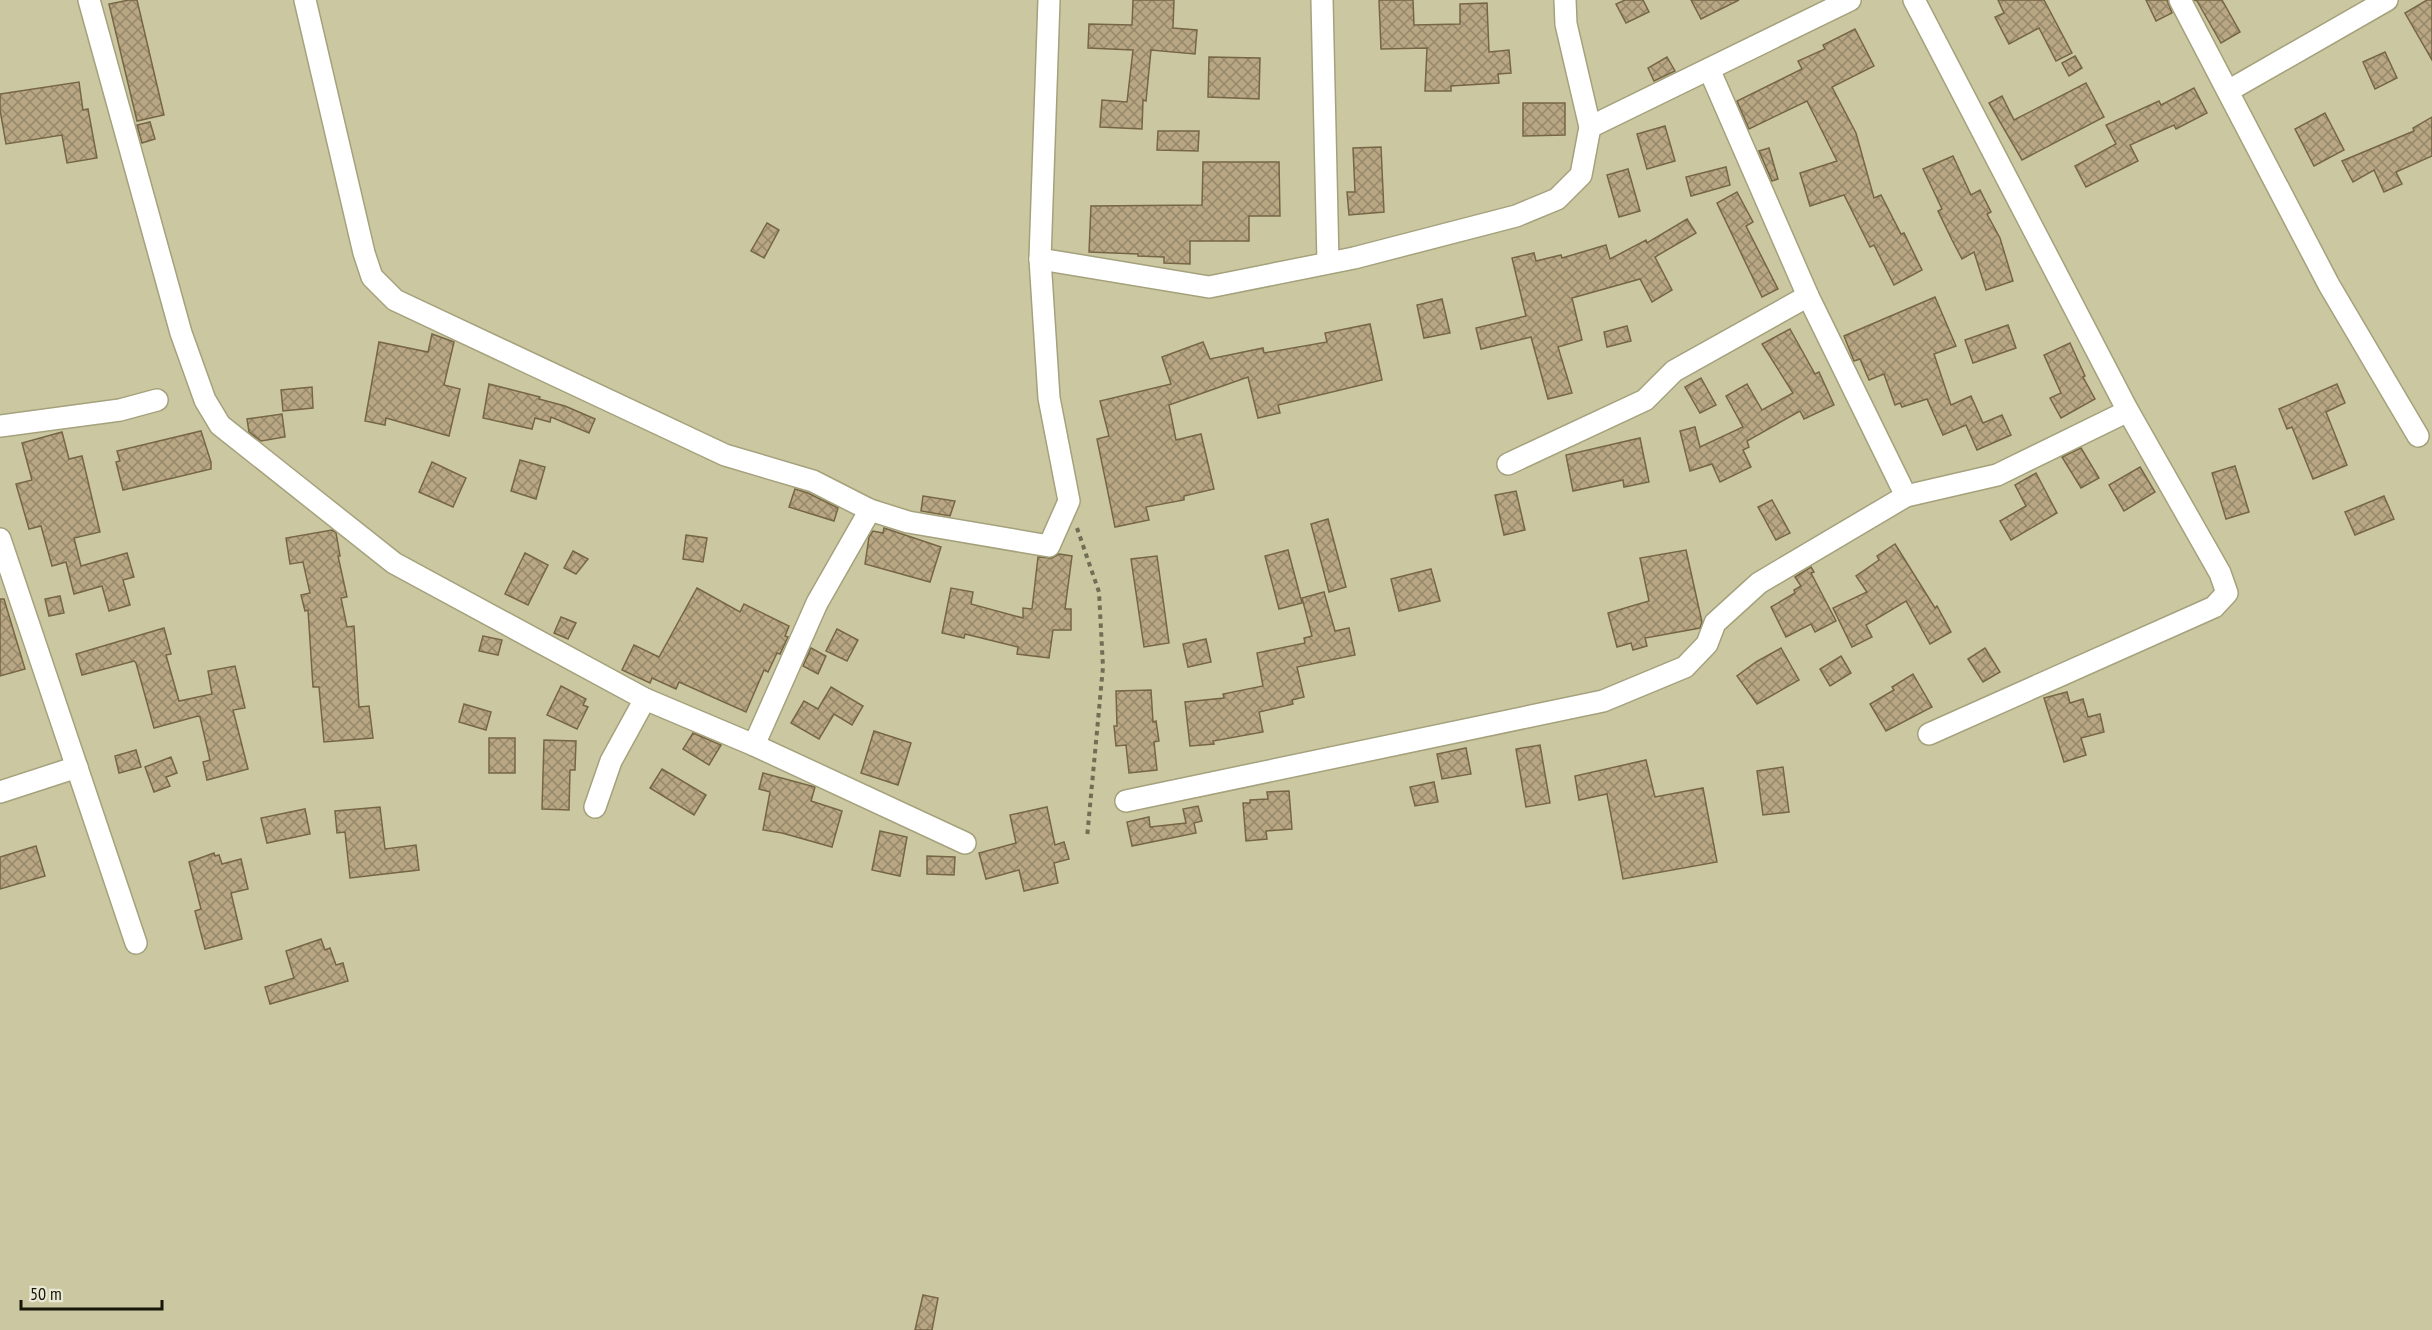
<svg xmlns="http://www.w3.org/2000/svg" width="2432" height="1330" viewBox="0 0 2432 1330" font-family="'PT Sans Narrow',sans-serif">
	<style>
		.building { fill: url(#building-cross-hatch); stroke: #766645; stroke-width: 1.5 }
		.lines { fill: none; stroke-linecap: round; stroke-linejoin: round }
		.street-casing { stroke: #a4a17c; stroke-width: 24 }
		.path { stroke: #706e54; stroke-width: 4; stroke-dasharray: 4.5 4.5; stroke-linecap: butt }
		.street { stroke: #fff; stroke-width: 21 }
	</style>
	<defs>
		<pattern id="building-cross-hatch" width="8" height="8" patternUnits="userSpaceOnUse" patternTransform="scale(1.5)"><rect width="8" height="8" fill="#b9a784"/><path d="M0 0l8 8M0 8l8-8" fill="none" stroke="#95876a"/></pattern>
	</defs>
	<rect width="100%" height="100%" fill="#cbc8a1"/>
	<!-- building -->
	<g class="building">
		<path d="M129 0H137L164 115 137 121 109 4Z"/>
		<path d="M1133 0H1174L1173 28 1197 30 1195 54 1151 50 1146 101 1143 100 1142 129 1100 127 1102 100 1127 102 1133 50 1088 48 1089 24 1132 25Z"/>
		<path d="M1379 0H1413L1414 25 1460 24V4L1487 3 1489 52 1509 50 1511 73 1498 74 1499 83 1451 86V91H1425L1427 48 1381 49Z"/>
		<path d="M1625 0H1643L1649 12 1626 23 1616 4Z"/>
		<path d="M1691 0H1739L1701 19Z"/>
		<path d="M1998 0H2044L2072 53 2056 61 2039 28 2009 44 1995 17 2004 13Z"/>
		<path d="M2146 0H2167L2172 13 2156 21Z"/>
		<path d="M2194 0H2222L2240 32 2221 43 2197 1Z"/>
		<path d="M2427 0H2432V60L2405 13Z"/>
		<path d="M1855 29 1874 66 1832 87 1856 133 1874 198 1881 195 1901 234 1904 233 1922 270 1894 285 1874 245 1870 247 1844 195 1810 206 1800 173 1837 161 1807 101 1749 129 1737 101 1802 69 1798 61 1825 49 1823 45Z"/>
		<path d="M2385 52 2397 78 2375 89 2363 62Z"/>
		<path d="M2075 56 2082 68 2069 76 2062 63Z"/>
		<path d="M1209 57 1260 58 1259 99 1208 97Z"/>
		<path d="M1667 57 1675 71 1654 81 1648 68Z"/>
		<path d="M79 82 83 110 88 109 97 158 67 163 62 135 6 144 0 110V94Z"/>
		<path d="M2086 83 2104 117 2022 160 1989 103 2002 96 2014 120Z"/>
		<path d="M2194 88 2207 113 2176 129 2174 125 2130 145 2138 161 2086 187 2075 166 2116 144 2106 125 2159 101 2161 105Z"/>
		<path d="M1523 103H1565V135L1523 136Z"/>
		<path d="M2325 113 2344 150 2314 166 2295 129Z"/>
		<path d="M2432 117V156L2396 172 2402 184 2384 192 2374 170 2353 182 2342 161 2414 131 2413 128Z"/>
		<path d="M150 122 155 139 142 143 137 125Z"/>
		<path d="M1665 126 1675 161 1647 169 1637 134Z"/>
		<path d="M1158 131H1199L1198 151 1157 150Z"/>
		<path d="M1381 147 1384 212 1349 215 1347 192H1355L1353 148Z"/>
		<path d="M1769 148 1778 179 1772 181 1759 151Z"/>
		<path d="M1953 156 1971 195 1980 190 1991 212 1987 214 2000 238 2013 281 1986 290 1974 252 1962 259 1952 240 1938 211 1942 209 1923 169Z"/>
		<path d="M1203 162H1279L1280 216H1249V241H1190V264L1164 263V257L1138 256V254L1089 252 1091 206 1202 205Z"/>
		<path d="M1726 167 1730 185 1691 196 1686 177Z"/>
		<path d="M1628 169 1640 211 1619 217 1607 175Z"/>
		<path d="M1737 192 1753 222 1746 226 1778 289 1762 297 1717 203Z"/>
		<path d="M1687 219 1696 233 1655 257 1672 290 1652 302 1640 279 1572 298 1582 340 1558 347 1572 393 1548 399 1531 337 1481 349 1476 328 1526 316 1512 258 1534 253 1536 261 1561 255 1562 258 1606 245 1610 259 1646 240 1647 243Z"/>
		<path d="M767 223 779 230 764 258 751 251Z"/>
		<path d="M1935 297 1956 346 1934 354 1951 405 1971 396 1983 423 2002 415 2011 435 1977 450 1966 425 1943 435 1927 399 1902 407 1900 403 1895 405 1884 374 1869 380 1860 359 1854 361 1844 336Z"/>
		<path d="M1442 299 1450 333 1424 338 1417 305Z"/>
		<path d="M1370 324 1382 380 1278 405 1280 413 1258 418 1248 377 1169 405 1176 440 1201 434 1214 489 1184 496V500L1146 507 1149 520 1115 527 1097 439 1109 436 1100 401 1171 384 1162 357 1203 342 1210 359 1263 348 1264 353 1327 342 1325 333Z"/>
		<path d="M2008 325 2016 348 1973 363 1965 340Z"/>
		<path d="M1627 326 1631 341 1607 347 1604 332Z"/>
		<path d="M1790 329 1815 374 1819 372 1834 405 1804 419 1800 411 1747 441 1749 447 1743 450 1751 467 1720 482 1712 464 1690 471 1680 431 1695 427 1700 447 1743 427 1726 396 1747 384 1762 410 1793 393 1762 344Z"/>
		<path d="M432 334 454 342 444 385 460 389 449 436 386 418 385 425 365 421 379 342 428 352Z"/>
		<path d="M2070 343 2085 376 2083 377 2095 399 2061 418 2050 398 2061 393 2044 355Z"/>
		<path d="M1701 378 1716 405 1700 413 1685 387Z"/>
		<path d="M489 384 540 397 539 399 565 406 595 419 589 433 551 417 550 422 535 418 532 429 483 418Z"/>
		<path d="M2337 384 2345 403 2326 412 2347 465 2313 479 2292 427 2287 429 2279 409Z"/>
		<path d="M312 387 313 408 283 411 281 390Z"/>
		<path d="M282 414 285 437 261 441 249 432 247 419Z"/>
		<path d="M201 431 211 462V469L123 490 116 462 120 461 117 451Z"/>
		<path d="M62 432 69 459 82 456 100 532 74 538 81 566 127 553 134 577 123 580 130 605 109 611 102 586 74 594 66 562 52 566 41 526 29 529 16 484 32 480 22 443Z"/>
		<path d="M1640 438 1649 482 1624 487 1623 480 1573 491 1566 455Z"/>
		<path d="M2081 448 2099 478 2081 488 2062 457Z"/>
		<path d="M520 460 545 467 536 499 511 491Z"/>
		<path d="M432 462 466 478 453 507 419 492Z"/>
		<path d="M2235 466 2249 512 2226 519 2212 473Z"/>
		<path d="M2140 467 2155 492 2124 511 2109 485Z"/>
		<path d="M2036 473 2057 513 2011 540 2000 521 2026 506 2015 485Z"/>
		<path d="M795 489 808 493 838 508 834 521 789 507Z"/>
		<path d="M1516 491 1525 530 1504 535 1495 495Z"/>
		<path d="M923 496 955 501 950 516 921 511Z"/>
		<path d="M2384 496 2394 519 2355 535 2345 512Z"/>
		<path d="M1772 500 1790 533 1776 540 1758 507Z"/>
		<path d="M1328 519 1346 587 1329 592 1311 524Z"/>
		<path d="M884 528 941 547 930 582 865 564 869 537 873 531 883 533Z"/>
		<path d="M332 530 336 533 340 556H338L347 597 341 598 347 627 354 626 359 707 369 706 373 738 324 742 319 687H313L308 610 305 611 301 595 310 593 303 562 290 564 286 538Z"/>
		<path d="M686 535 707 538 703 562 683 559Z"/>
		<path d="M1895 544 1935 608 1937 606 1951 632 1930 644 1906 601 1866 625 1872 637 1852 647 1833 608 1867 592 1856 576 1879 560 1877 556Z"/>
		<path d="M1288 550 1302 603 1279 609 1265 556Z"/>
		<path d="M1686 550 1702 622 1700 628 1645 638 1647 646 1633 650 1631 643 1617 647 1608 613 1649 601 1640 558Z"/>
		<path d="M573 551 588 559 576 574 564 568Z"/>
		<path d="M525 553 548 565 528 605 505 594Z"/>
		<path d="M1059 554 1072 556 1065 609H1071V630H1053L1049 658 1017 654 1018 647 965 634 964 638 942 633 951 588 973 592 971 604 1023 618V608L1032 609 1038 557 1052 558Z"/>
		<path d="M1157 556 1169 643 1144 647 1131 559Z"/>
		<path d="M1811 567 1814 572 1811 573 1836 621 1815 632 1811 624 1786 637 1771 607 1795 593 1794 590 1801 586 1795 577Z"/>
		<path d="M1431 569 1440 601 1399 611 1391 579Z"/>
		<path d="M697 588 740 612 744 604 789 626 785 636 788 637 780 654 777 653 768 672 764 670 746 712 679 682 676 689 652 678 650 683 622 670 634 645 659 657Z"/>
		<path d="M1324 592 1335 631 1349 628 1355 655 1297 667 1304 697 1292 700 1293 704 1259 712 1263 732 1213 741 1214 744 1190 746 1185 702 1224 698 1223 694 1263 686 1257 653 1305 643 1304 638 1312 636 1302 598Z"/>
		<path d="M60 596 64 613 49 616 45 599Z"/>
		<path d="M0 599H4L25 669 0 676Z"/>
		<path d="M561 617 576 623 568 639 554 633Z"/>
		<path d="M164 628 171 654 166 655 179 701 212 694 208 671 235 666 245 708 233 710 248 769 207 780 203 762 210 760 200 717 198 716 154 728 136 663 134 661 82 675 76 654Z"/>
		<path d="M837 629 858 640 847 661 826 651Z"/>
		<path d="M483 636 502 640 498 655 479 651Z"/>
		<path d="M1206 639 1211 662 1188 667 1183 644Z"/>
		<path d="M811 648 826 656 818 674 803 666Z"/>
		<path d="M1781 648 1799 680 1757 704 1737 676 1756 662Z"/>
		<path d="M1985 648 2000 672 1983 682 1968 659Z"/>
		<path d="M1841 656 1851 673 1830 686 1820 669Z"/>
		<path d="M1913 674 1932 707 1886 731 1870 704 1894 690 1892 687Z"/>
		<path d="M561 686 586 699 583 705 588 707 577 729 547 715Z"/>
		<path d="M831 687 863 706 852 725 834 714 819 739 791 723 804 701 818 709Z"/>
		<path d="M1151 690 1153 722 1156 721 1159 741 1154 742 1157 770 1129 773 1126 745 1116 746 1114 726H1117L1116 691Z"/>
		<path d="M2067 692 2070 703 2083 699 2088 717 2100 714 2104 732 2081 738 2086 755 2064 762 2044 698Z"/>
		<path d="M464 704 491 712 486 730 459 722Z"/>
		<path d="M874 731 911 743 898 785 861 773Z"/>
		<path d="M693 733 721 745 709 765 683 749Z"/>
		<rect x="489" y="738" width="26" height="35"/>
		<path d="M544 740 576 741 575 770H570L569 810 542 809Z"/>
		<path d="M1540 745 1550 803 1526 807 1516 749Z"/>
		<path d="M1466 748 1471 774 1442 779 1437 754Z"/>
		<path d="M136 750 141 767 119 773 115 756Z"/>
		<path d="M171 757 177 773 166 777 170 786 154 792 145 767Z"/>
		<path d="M1646 760 1655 797 1703 788 1717 862 1623 879 1607 794 1579 800 1575 776Z"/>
		<path d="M1783 767 1789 812 1763 815 1757 771Z"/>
		<path d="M662 769 706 795 694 815 650 788Z"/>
		<path d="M763 773 815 787 811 801 842 811 832 847 782 833 763 830 770 792 759 789Z"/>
		<path d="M1434 782 1438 802 1415 806 1410 787Z"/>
		<path d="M1289 791 1292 829 1266 831 1267 839 1246 841 1243 803H1250V800L1268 799 1267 792Z"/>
		<path d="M1198 806 1202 821 1194 823 1196 833 1132 846 1127 822 1149 817 1150 827 1186 823 1183 809Z"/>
		<path d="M380 807 385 849 416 845 419 870 350 878 345 832 337 833 335 811Z"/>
		<path d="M1047 807 1055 845 1064 842 1069 859 1054 863 1058 883 1024 891 1019 870 986 879 979 853 1016 843 1010 815Z"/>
		<path d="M305 809 310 834 267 843 261 818Z"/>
		<path d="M880 831 907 837 900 876 872 870Z"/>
		<path d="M36 846 45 876 0 889V857Z"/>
		<path d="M214 853 215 856 219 855 222 864 241 859 248 889 231 893 242 939 205 949 195 911 201 909 189 862Z"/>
		<path d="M927 856 955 857 954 875 927 874Z"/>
		<path d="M321 939 325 950 330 948 336 965 343 963 348 981 270 1004 265 987 294 978 286 951Z"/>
		<path d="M923 1295 938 1298 932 1330H915Z"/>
	</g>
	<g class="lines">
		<defs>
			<g id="street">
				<path d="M89 0 181 333 205 400 220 425 394 563 645 699 754 745 965 843"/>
				<path d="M305 0 364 253 372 277 395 300 725 455 813 481 870 510 908 522 1049 546 1069 501 1049 398 1040 259 1049 0"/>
				<path d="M1322 0 1328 262"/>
				<path d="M2180 0 2329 285 2418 436"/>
				<path d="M1709 69 1808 296 1906 496"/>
				<path d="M2228 91 2387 0"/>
				<path d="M1590 127 1850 0"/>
				<path d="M1040 259 1209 287 1354 258 1516 216 1557 199 1581 175 1590 127 1566 24 1565 0"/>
				<path d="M0 426 120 410 157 400"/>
				<path d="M1508 464 1645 400 1674 371 1808 296"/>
				<path d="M0 539 136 943"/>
				<path d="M1929 734 2214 607 2227 593 2220 573 2128 411"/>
				<path d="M754 745 817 603 870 510"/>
				<path d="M0 792 77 767"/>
				<path d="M1126 801 1603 701 1685 667 1707 644 1715 623 1759 583 1906 496 1997 475 2128 411 1914 0"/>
				<path d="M595 807 611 761 645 699"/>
			</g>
		</defs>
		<!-- street casing -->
		<use href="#street" class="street-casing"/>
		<!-- path -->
		<path class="path" d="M1077 528 1099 592 1103 667 1087 838"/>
		<!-- street -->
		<use href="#street" class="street"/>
	</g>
	<!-- scale -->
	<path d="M21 1300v9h141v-9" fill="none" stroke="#171608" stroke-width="3"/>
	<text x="30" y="1300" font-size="18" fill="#171608" stroke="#e9e8d4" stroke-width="4.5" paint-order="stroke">50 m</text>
</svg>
